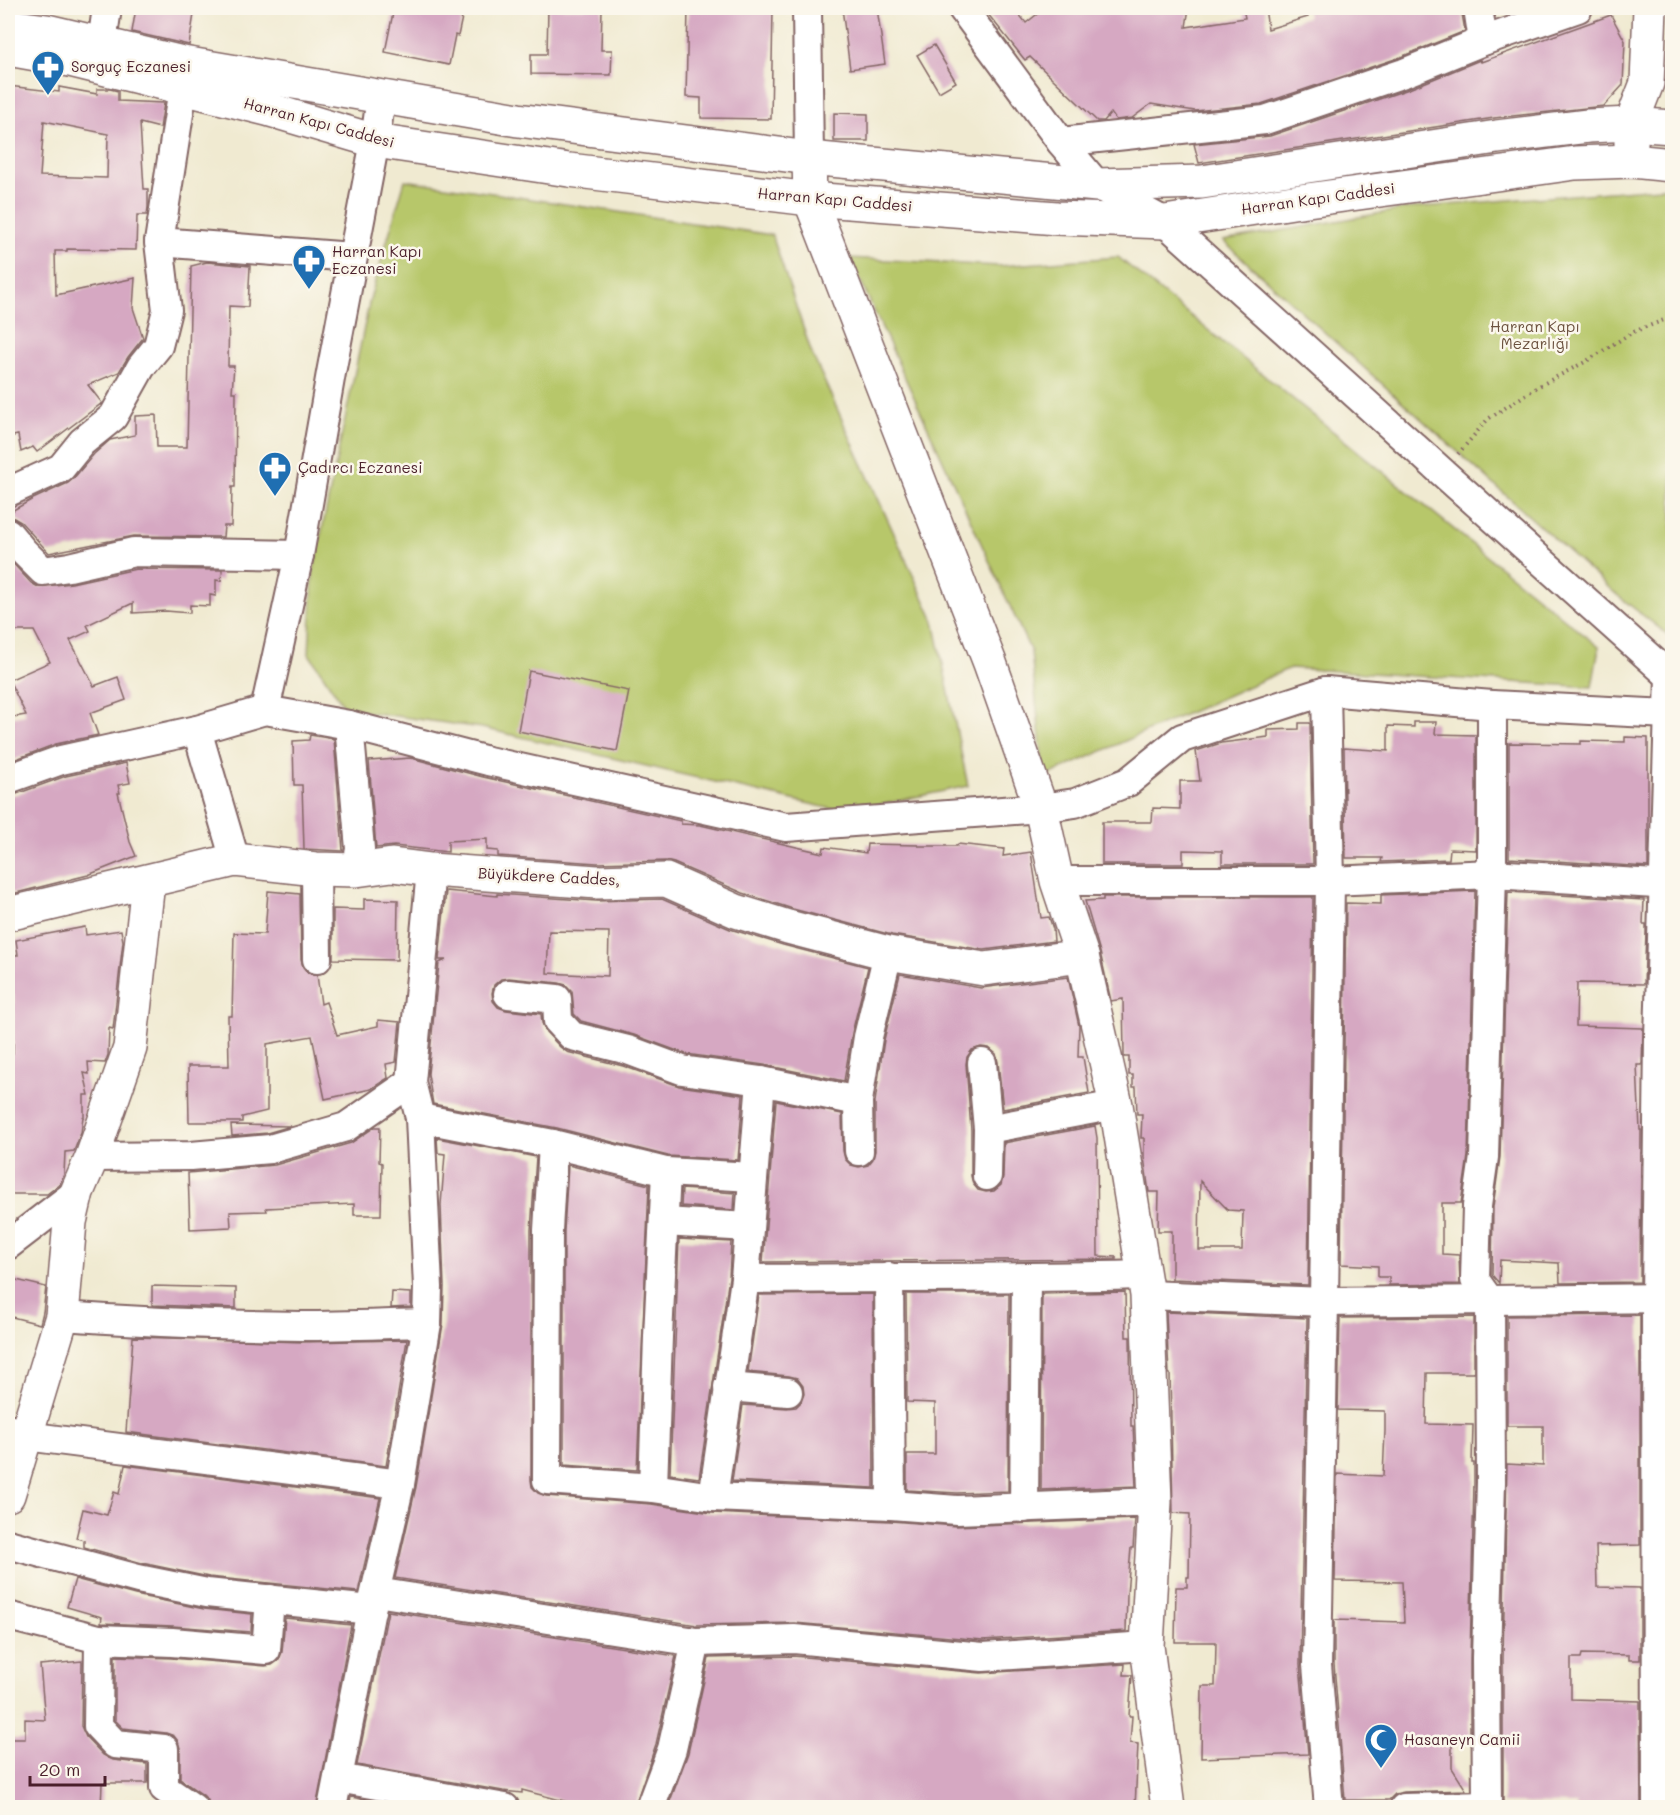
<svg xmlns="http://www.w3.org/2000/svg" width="1680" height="1815" viewBox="0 0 1680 1815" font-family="Mali,sans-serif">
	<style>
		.green { fill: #b7c76a; stroke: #80734a; stroke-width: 1.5 }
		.building { fill: #d6a8c2; fill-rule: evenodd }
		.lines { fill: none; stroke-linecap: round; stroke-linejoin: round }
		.street-casing { stroke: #846665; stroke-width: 32 }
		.secondary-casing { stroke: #846665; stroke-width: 36 }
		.path { stroke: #846665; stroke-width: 4; stroke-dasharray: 1.5 4.5; stroke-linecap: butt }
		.street { stroke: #fff; stroke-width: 28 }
		.secondary { stroke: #fff; stroke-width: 33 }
		.labels { text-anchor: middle; stroke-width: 5; stroke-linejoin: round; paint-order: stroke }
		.poi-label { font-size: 15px; fill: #4a1f2b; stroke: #fbf7ec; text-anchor: start }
		.street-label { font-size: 15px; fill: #4a1f2b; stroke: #fbf7ec }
		.park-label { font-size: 15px; fill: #6b513e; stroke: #fbf7ec }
	</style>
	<rect width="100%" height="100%" fill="#fbf7ec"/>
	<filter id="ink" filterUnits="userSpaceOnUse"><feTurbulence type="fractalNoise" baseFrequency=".0167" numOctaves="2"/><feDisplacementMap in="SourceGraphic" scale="12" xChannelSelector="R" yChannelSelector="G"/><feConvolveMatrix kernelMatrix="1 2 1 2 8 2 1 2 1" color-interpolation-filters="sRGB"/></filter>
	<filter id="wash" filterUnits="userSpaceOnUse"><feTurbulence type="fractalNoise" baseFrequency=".008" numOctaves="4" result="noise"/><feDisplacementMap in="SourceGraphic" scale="24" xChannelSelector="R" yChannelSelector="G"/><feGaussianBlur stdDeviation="1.35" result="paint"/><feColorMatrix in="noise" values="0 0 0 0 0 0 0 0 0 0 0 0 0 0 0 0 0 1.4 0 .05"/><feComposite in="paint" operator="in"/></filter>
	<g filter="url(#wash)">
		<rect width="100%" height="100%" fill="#f0ead1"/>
		<!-- green -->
		<g class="green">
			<path d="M405 180 772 235 812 354 934 621 968 786 845 812 482 728 346 709 309 654 313 573 370 299Z"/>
			<path d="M1672 187V638L1617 595 1223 241 1410 208Z"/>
			<path d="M1118 257 1599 647 1592 687 1290 668 1044 777 1031 652 850 258 999 266Z"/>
		</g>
		<g id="blocks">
			<!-- building -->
			<g class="building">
				<path d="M136 8H195L189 45 132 32Z"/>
				<path d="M394 8H464L458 36 455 35 449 65 385 52Z"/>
				<path d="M548 8H602L601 50H612L611 75 531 74V54H547Z"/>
				<path d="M688 8H773L771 119 701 118V98L686 97Z"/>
				<path d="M842 8H877L885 64 850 69Z"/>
				<path d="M983 8H1014L1026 23 1045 8H1189L1186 27 1245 18 1243 8H1265L1268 29 1308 17 1307 11 1320 8H1461L1465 31 1398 58 1261 104 1195 111 1151 104 1132 118 1116 120 1111 113 1104 121H1097L1030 57 1025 60Z"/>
				<path d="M1611 15 1625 41 1623 85 1604 106 1494 118 1199 163 1194 144 1270 136 1409 89 1480 60 1481 62Z"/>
				<path d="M934 45 956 82 939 92 917 55Z"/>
				<path d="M8 86 59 92V87L97 94V89H110L118 91V101L164 103 160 128 140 123 144 189H148V207L147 215H137L136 250 67 249V251H55L56 295 135 278 133 308 143 338 128 357 119 372 88 385 102 403 37 452 33 447 21 452 18 435 8 437V206L10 160H8ZM44 121 108 134 107 178 40 176Z"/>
				<path d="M834 113 868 114V141H834Z"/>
				<path d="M207 262 250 266 248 307 229 306 228 366H234L232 392H236L235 487H232L231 526H224L223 537 134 536 49 553 21 522 14 518 8 517V513L33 499 68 483 74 478 94 454 110 440 135 435V416L156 415 157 447H187L191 266Z"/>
				<path d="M8 558 31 583 38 587 72 583 136 569 222 570 221 581 216 580V596L210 595V606L190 605V613L166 611 133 613V603L87 625 90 631 70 640 94 686 118 677 126 700 90 713 98 735 56 744 8 762V718L26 715 9 680 50 662 34 631H8Z"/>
				<path d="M529 671 629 691 617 751 518 731Z"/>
				<path d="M1414 722H1436L1435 734 1476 735V850L1450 849 1449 859 1381 862 1382 858H1346L1344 748 1388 751V726L1414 727Z"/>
				<path d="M1299 723H1310L1313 864H1222V851L1183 850V864H1102V822H1152L1153 808 1180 809V781H1200L1196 751 1221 743 1268 737V730L1299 729Z"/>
				<path d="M310 735 334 739 343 851 304 849 302 785H294L293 741 309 740Z"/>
				<path d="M1625 737 1648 738V867L1509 858V743L1581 744V741L1625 742Z"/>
				<path d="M411 758 483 777 681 821V824L700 825 823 853 824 847 866 853 867 844 918 845V846H957L958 844 1004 849 1003 856 1031 852 1041 918 1049 917 1053 929 1054 941 984 950 892 935 793 909 743 893 674 863 666 861 597 863 498 856V851L487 850V839L448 841V852L394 846 376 848 369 761Z"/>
				<path d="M126 763 130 783 118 785 120 793H118L130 842 136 856 88 875 12 894 8 879V795H14L66 776Z"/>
				<path d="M268 891 300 894 301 960 303 967 308 973 317 975 321 1004 326 1002 337 1035 378 1026V1020L400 1022 396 1062 386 1064 388 1078 371 1089 325 1099 312 1036 267 1044V1111L242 1117V1122H189L188 1066H229L228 1016H232L234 933 265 934Z"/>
				<path d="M446 891 497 896V894L596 901 662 899 730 929 783 945 868 967 852 1033 844 1081 764 1065 686 1054 634 1035 581 1021 574 1014 572 991 566 985 559 983 509 978 501 979 494 985 492 993 493 1001 498 1007 506 1010 541 1014 542 1023 546 1032 560 1047 567 1052 623 1066 679 1086 743 1095 738 1160 668 1156 557 1128 433 1104 428 1074 439 963 446 960H439ZM549 931 609 932 608 976 547 973Z"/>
				<path d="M1475 891 1468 1156 1461 1203H1442V1254L1459 1255 1460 1284 1389 1285V1277H1378V1266L1341 1264 1346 903 1381 904V895Z"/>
				<path d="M1508 892 1644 900 1643 924H1646V932L1644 984 1577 983 1576 1026 1643 1028 1642 1065H1637L1640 1130H1641L1640 1282 1560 1283 1559 1263 1500 1260 1499 1283 1492 1275 1493 1207 1500 1157Z"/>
				<path d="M1103 897H1313L1308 1285 1172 1279V1231H1158L1159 1192H1149L1144 1157V1138H1141L1142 1114H1137L1136 1087H1133V1075H1129V1057H1124V1054L1123 999 1111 1001 1100 952 1085 901 1103 900ZM1200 1181 1228 1210 1243 1211 1242 1250H1199Z"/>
				<path d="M364 899 398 900 397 960 333 959V909L364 910Z"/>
				<path d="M85 927 86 935 121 930 123 941 113 1029 109 1028 108 1055 105 1063 88 1062 89 1074 84 1073 89 1095H84V1117H83L81 1133 74 1151 65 1152 64 1174 60 1184 47 1194H8V1053H13L14 995H8V955H18L16 940Z"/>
				<path d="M900 974 981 988 1068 977 1079 1026 1078 1057H1083L1089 1093 1003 1109 998 1062 996 1054 989 1048 981 1047 972 1050 967 1057 966 1064 971 1130V1176L973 1184 978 1190 986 1192 994 1191 1001 1185 1003 1177 1004 1143 1095 1126 1097 1138 1098 1256 1116 1257V1259L763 1262 776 1101 842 1114 843 1151 845 1159 851 1165 859 1167 868 1165 873 1159 875 1151V1102L884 1040Z"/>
				<path d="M231 1125 291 1126 267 1133 232 1136Z"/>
				<path d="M375 1127H380L379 1162 382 1163 381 1215H354V1204L266 1208 267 1211 230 1212 231 1227 190 1229 188 1173 275 1165 351 1143Z"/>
				<path d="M437 1138 536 1157 531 1230V1480L532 1487 538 1493 546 1496 651 1504 712 1513 890 1521 956 1526 1135 1519 1133 1548H1131L1127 1594 1126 1631 983 1640 795 1623 697 1625 395 1578 416 1487 443 1324 444 1286 441 1205 445 1154 438 1153Z"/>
				<path d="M568 1165 649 1185 637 1470 564 1465V1231Z"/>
				<path d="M682 1189 735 1193 734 1210 681 1206Z"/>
				<path d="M679 1239 731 1242 729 1277 699 1478 670 1474Z"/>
				<path d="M8 1278 46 1287 43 1312 40 1324 8 1316Z"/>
				<path d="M152 1286 236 1288V1308L152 1305Z"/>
				<path d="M392 1292 411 1293V1307L391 1308Z"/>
				<path d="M1125 1292 1126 1337H1130L1131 1426H1133L1136 1486 1041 1490 1042 1294Z"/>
				<path d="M873 1294 874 1488 732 1481 743 1405 787 1408 796 1407 801 1402 804 1394 803 1386 797 1378 789 1376 748 1372 759 1295Z"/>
				<path d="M906 1294H1009L1008 1491 957 1493 907 1490V1454H935V1403L907 1402Z"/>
				<path d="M1166 1312 1307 1318 1300 1665 1308 1754 1201 1758 1202 1686H1215L1216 1642H1175L1176 1587H1187V1577H1189L1190 1514 1173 1513 1170 1374H1169Z"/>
				<path d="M1640 1315V1545L1596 1546 1597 1587 1640 1588V1660H1629V1655L1582 1654 1581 1658H1571V1699L1640 1701 1641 1808H1577V1804L1503 1803V1658L1507 1464 1543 1466V1426H1507V1316Z"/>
				<path d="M1474 1317V1373H1427L1426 1424 1473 1425 1472 1463H1474V1482L1470 1658V1737H1452V1768L1466 1790 1404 1792 1395 1794 1389 1800H1345L1334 1664V1620L1404 1622 1402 1582 1335 1581 1337 1474 1383 1476 1385 1431V1411L1338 1410 1340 1318Z"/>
				<path d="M133 1337 302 1342 407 1340 386 1466 126 1432Z"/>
				<path d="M125 1465 380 1498 358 1592 209 1577 142 1563 84 1547V1540L76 1538 83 1509 107 1515 114 1492 119 1494Z"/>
				<path d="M75 1579 135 1595 204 1609 252 1614 251 1632 173 1626 101 1623 102 1617 67 1607Z"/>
				<path d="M388 1611 676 1656 656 1744 634 1808H591L522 1790V1793L503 1791 357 1765Z"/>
				<path d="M285 1618 351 1625 316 1808H209L208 1800 203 1795 180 1779V1748L178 1741 174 1736 166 1733 123 1728 115 1720V1656L171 1658 265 1666 272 1665 279 1660 282 1652Z"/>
				<path d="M793 1656 981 1673 1125 1664 1124 1675H1132L1129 1716H1132L1130 1743 1138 1744 1135 1808H681L669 1804 688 1753 709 1658Z"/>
				<path d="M82 1661 81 1726 86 1737 103 1755 113 1760 147 1764V1783H102L101 1808H8V1739H25V1719L45 1720 40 1665Z"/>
				<path d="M351 1797 409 1808H349Z"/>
			</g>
		</g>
	</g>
	<g filter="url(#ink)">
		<use href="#blocks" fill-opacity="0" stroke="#846665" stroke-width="1.5"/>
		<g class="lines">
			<defs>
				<g id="street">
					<path d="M807 8 809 158"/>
					<path d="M962 8 1061 142 1097 185 1165 222 1442 472 1672 678"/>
					<path d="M1478 8 1483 41"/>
					<path d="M102 43 107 8"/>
					<path d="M183 88 159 242 352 257"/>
					<path d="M381 96 375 141 331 373 299 555 265 710 349 725 488 761 786 827 1041 808 1075 803 1128 782 1182 738 1326 691 1492 705 1668 714"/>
					<path d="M1061 142 1265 120 1404 73 1483 41 1578 8"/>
					<path d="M8 492 61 468 82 442 113 417 141 367 158 346 167 310 159 242"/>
					<path d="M8 533 23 551 43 571 69 567 134 552 299 555"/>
					<path d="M1326 691 1330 881 1324 1302 1317 1665 1329 1808"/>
					<path d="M349 725 360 849 356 870"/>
					<path d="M197 730 235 860"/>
					<path d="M8 779 61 760 197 730 265 710"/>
					<path d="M316 869 317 959"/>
					<path d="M1057 881H1330L1492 874 1672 885"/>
					<path d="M508 994 557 999 558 1021 572 1036 628 1050 682 1070 761 1081 858 1101"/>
					<path d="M982 1063 988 1129 987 1176"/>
					<path d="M420 1118 553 1144 666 1172 752 1177"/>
					<path d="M988 1129 1116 1105"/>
					<path d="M553 1144 548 1230 547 1480 653 1488 713 1497 891 1505 957 1510 1155 1502"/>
					<path d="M859 1151 858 1101 868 1037 888 953"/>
					<path d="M92 1157 191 1156 270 1149 346 1127 411 1082"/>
					<path d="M664 1222 749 1227"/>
					<path d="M8 1245 77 1192"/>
					<path d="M889 1277 891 1505"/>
					<path d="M745 1279C878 1277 1011 1279 1145 1275"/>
					<path d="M1147 1295 1324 1302 1672 1298"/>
					<path d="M62 1316C142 1322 222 1325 302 1326 344 1326 385 1324 427 1323"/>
					<path d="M728 1387 788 1392"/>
					<path d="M8 1429 26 1436 400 1484"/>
					<path d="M653 1488 658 1337 666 1172"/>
					<path d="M713 1497 745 1279 761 1081"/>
					<path d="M1024 1508 1026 1278"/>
					<path d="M8 1544 138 1579 207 1593 371 1610"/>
					<path d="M376 1592 696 1642 794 1639 983 1657 1147 1646"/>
					<path d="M8 1616 99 1639 172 1642 266 1650 270 1599"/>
					<path d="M99 1639 98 1726 115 1744 164 1749V1788L193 1808"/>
					<path d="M338 1778 505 1808"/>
					<path d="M332 1808 371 1610 400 1484 427 1323 428 1287 420 1118 411 1082 431 870"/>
					<path d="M650 1808 672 1749 696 1642"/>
					<path d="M1404 1808 1487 1806"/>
					<path d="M1487 1808 1486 1658 1491 1482 1490 1301 1475 1280 1477 1206 1484 1157 1492 874V705"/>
					<path d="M1657 1808 1656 1299 1659 1037 1670 676"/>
				</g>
				<g id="secondary">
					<path d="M8 26 47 31 183 63 518 120 809 158 1097 185 1202 182 1497 137 1588 126 1631 124 1672 127"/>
					<path d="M8 49 70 60 183 88 267 109 375 141 569 170 810 199 1057 218 1165 222 1293 202 1575 163 1632 161 1672 165"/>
					<path d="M1631 144V124L1647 83 1650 8"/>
					<path d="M809 158 810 199 990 663 1041 808 1057 881 1082 956 1116 1105 1147 1295 1155 1502 1147 1646 1168 1808"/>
					<path d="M8 914 235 860 316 869 356 870 392 865 431 870 597 882 666 880 736 911 788 927 888 953 984 969 1082 956"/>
					<path d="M8 1495 62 1316 70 1222 77 1192 92 1157 130 1048 148 882"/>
				</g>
			</defs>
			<!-- street casing -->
			<use href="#street" class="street-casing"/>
			<!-- secondary casing -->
			<use href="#secondary" class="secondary-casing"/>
			<!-- path -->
			<path class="path" d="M1458 454 1488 419 1539 386 1585 362 1633 332 1672 317"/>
			<!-- street -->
			<use href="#street" class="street"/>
			<!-- secondary -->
			<use href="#secondary" class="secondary"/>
		</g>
	</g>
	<!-- icons -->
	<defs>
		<symbol id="pharmacy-pin" viewBox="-11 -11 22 30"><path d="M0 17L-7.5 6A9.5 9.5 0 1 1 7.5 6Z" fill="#1f6fb2" stroke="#fbf7ec"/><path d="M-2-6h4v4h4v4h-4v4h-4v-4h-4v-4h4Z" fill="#fff"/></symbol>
		<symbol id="mosque-pin" viewBox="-11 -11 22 30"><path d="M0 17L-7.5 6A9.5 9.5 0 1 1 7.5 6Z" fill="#1f6fb2" stroke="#fbf7ec"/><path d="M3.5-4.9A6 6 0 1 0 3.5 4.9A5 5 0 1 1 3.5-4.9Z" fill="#fff"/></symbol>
	</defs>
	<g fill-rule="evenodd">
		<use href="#pharmacy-pin" x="29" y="48" width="38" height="52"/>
		<use href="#pharmacy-pin" x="290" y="242" width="38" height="52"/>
		<use href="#pharmacy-pin" x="256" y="449" width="38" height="52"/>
		<use href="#mosque-pin" x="1362" y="1721" width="38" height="52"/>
	</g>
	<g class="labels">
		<!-- poi labels -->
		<g class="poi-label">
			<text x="71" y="72">Sorguç Eczanesi</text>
			<text x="332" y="257">Harran Kapı<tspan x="332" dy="17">Eczanesi</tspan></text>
			<text x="298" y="473">Çadırcı Eczanesi</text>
			<text x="1404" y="1745">Hasaneyn Camii</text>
		</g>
		<!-- street labels -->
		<g class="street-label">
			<text transform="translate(319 123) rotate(15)" y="5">Harran Kapı Caddesi</text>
			<text transform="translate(1318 199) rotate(-8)" y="5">Harran Kapı Caddesi</text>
			<text transform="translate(835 200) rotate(5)" y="5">Harran Kapı Caddesi</text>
			<text transform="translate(549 877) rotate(3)" y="5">Büyükdere Caddes,</text>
		</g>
		<!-- park labels -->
		<g class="park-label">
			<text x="1535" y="332">Harran Kapı<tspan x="1535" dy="17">Mezarlığı</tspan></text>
		</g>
	</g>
	<!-- margin -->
	<rect width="1680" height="1815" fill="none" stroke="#fbf7ec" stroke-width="30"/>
	<!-- scale -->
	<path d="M30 1776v9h75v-9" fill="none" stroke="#4a1f2b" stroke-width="3"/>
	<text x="39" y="1776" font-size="18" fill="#4a1f2b" stroke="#fbf7ec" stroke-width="4.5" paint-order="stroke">20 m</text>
</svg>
